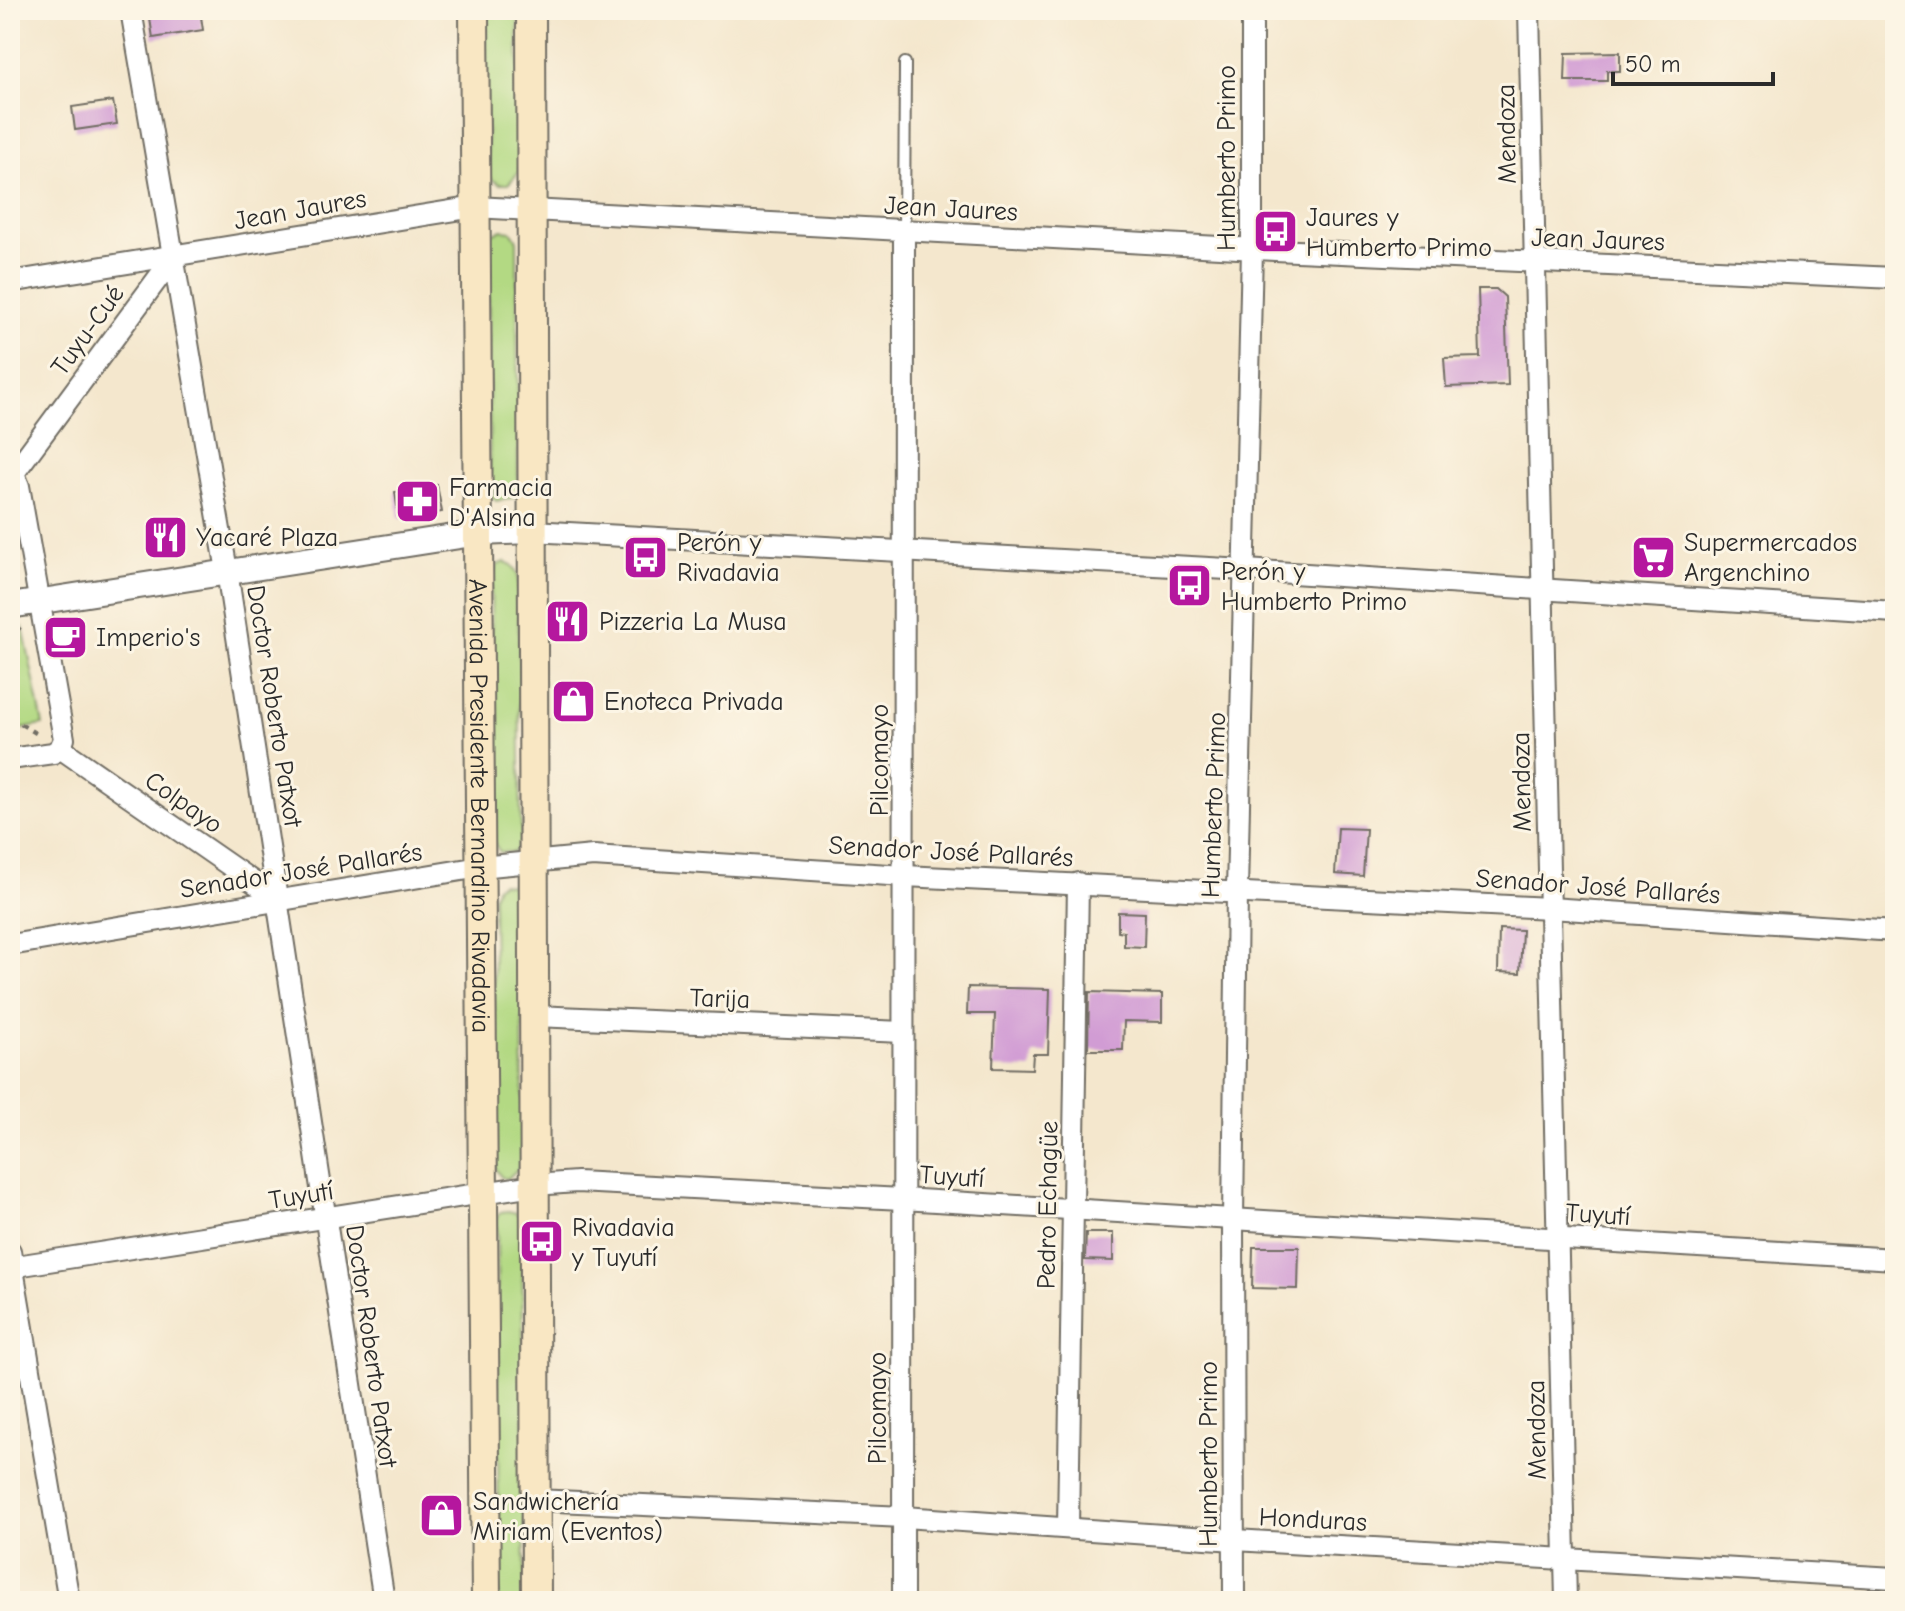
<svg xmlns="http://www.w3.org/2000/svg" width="1905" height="1611" viewBox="0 0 1905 1611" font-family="'Comic Neue',sans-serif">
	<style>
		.park { fill: #b3d983; stroke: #6f8257; stroke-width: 2 }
		.building { fill: #d19cd4 }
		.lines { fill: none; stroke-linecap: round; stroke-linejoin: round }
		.service-casing { stroke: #716d64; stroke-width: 14 }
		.minor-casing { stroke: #716d64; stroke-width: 24 }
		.tertiary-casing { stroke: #716d64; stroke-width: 28 }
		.secondary-casing { stroke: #716d64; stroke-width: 32 }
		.path { stroke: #716d64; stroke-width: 4; stroke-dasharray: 6 6; stroke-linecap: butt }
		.service { stroke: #fff; stroke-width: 10 }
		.minor { stroke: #fff; stroke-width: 20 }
		.tertiary { stroke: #fff; stroke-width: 24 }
		.secondary { stroke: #f9e7c3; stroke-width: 28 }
		.labels { text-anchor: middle; stroke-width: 6; stroke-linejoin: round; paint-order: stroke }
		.street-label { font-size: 26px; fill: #2b2b2b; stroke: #fcf5e5 }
		.poi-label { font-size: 26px; fill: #2b2b2b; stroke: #fcf5e5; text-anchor: start }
	</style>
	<rect width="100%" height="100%" fill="#fcf5e5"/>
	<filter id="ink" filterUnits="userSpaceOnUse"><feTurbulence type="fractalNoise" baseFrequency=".0125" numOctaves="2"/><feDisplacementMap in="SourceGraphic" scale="16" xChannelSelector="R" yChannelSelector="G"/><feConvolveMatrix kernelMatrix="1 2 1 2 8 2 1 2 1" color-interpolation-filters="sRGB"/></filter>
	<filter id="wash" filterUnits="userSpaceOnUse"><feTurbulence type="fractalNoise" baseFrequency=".006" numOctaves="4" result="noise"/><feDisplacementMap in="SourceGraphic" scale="32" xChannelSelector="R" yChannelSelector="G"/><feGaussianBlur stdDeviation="1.8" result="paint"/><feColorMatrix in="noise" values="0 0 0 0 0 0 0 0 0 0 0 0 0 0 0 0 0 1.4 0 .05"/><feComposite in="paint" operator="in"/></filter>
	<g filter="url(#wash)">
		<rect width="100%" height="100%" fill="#f4e7cd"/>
		<!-- park -->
		<g class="park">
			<path d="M484 10H518L519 172 508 184H500L488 177Z"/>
			<path d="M503 230 511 231 517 240 518 490 516 497 496 501 490 494 488 240 493 233Z"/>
			<path d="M505 562 512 565 518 576 521 840 515 852H500L494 843 491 578 497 565Z"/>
			<path d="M23 627 43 725 10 731V629Z"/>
			<path d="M502 883 516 886 522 893 523 1164 507 1179 501 1177 496 1169 493 896 497 886Z"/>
			<path d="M508 1211 516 1213 522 1218 525 1601H499L497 1217 501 1212Z"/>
		</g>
		<g id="blocks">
			<!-- building -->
			<g class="building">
				<path d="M164 10H200L203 30 153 38 149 12Z"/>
				<path d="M1620 52V71H1607V81H1565L1566 53Z"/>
				<path d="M113 101 117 124 75 130 72 107Z"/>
				<path d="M1478 289H1496L1505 297 1508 385 1446 387 1444 358 1480 357Z"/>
				<path d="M437 485 442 512 399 519 395 492Z"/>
				<path d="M1338 828 1366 829 1363 876 1335 874Z"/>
				<path d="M1118 912 1145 913 1144 947 1124 946V932L1118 931Z"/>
				<path d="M1499 929 1522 930 1520 973 1498 972Z"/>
				<path d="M968 987 1050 989 1048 1054H1033L1032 1069 993 1068 995 1014H967Z"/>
				<path d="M1089 992 1162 994V1022L1124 1021 1123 1050H1088Z"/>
				<path d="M1086 1233H1113V1261L1085 1260Z"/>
				<path d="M1253 1247H1299L1298 1289 1252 1288Z"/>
			</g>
		</g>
	</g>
	<g filter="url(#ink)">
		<use href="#blocks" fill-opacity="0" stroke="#716d64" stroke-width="2"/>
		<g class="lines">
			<defs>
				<path id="service" d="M904 232 905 63"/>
				<g id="minor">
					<path d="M131 10 227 571 384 1601"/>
					<path d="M1529 10 1566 1601"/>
					<path d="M10 282 475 207 1275 250 1895 278"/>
					<path d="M14 473 19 486 64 739 60 748"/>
					<path d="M14 473 173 258"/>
					<path d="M532 531 1246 570 1895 612"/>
					<path d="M60 748 278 899"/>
					<path d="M10 759 53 753 60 748"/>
					<path d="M10 945 480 867 593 856 905 876 1550 908 1895 931"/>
					<path d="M535 1016 903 1032"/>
					<path d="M10 1251 69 1601"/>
					<path d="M10 1267 534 1185 577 1182 902 1199 1895 1259"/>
					<path d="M536 1500 904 1517 1235 1540 1895 1578"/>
					<path d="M1068 1528 1078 883"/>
					<path d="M903 1601 904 232"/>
					<path d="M1234 1601 1233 1220 1237 891 1252 249V10"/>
				</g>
				<path id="tertiary" d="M10 606 479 533 532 531"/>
				<g id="secondary">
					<path id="s1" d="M474 10 486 1601"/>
					<path d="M531 10 536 1601"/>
				</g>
			</defs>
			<!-- service casing -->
			<use href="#service" class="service-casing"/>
			<!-- minor casing -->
			<use href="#minor" class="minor-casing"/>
			<!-- tertiary casing -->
			<use href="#tertiary" class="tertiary-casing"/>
			<!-- secondary casing -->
			<use href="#secondary" class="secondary-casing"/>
			<!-- path -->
			<g class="path">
				<path d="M10 642 20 627"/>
				<path d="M10 718 39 735"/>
			</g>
			<!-- service -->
			<use href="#service" class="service"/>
			<!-- minor -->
			<use href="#minor" class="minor"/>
			<!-- tertiary -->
			<use href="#tertiary" class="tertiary"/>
			<!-- secondary -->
			<use href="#secondary" class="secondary"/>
		</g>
	</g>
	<!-- icons -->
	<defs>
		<symbol id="bus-square" viewBox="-11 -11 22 22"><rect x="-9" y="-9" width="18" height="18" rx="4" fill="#b5179e" stroke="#fcf5e5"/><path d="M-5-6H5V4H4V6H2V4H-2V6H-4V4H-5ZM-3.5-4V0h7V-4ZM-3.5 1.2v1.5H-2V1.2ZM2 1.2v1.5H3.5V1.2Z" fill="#fff"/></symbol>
		<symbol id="pharmacy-square" viewBox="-11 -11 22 22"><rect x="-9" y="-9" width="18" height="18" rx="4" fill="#b5179e" stroke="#fcf5e5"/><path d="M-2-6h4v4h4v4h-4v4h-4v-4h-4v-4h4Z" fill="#fff"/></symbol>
		<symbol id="restaurant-square" viewBox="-11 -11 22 22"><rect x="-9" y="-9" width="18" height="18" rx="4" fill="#b5179e" stroke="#fcf5e5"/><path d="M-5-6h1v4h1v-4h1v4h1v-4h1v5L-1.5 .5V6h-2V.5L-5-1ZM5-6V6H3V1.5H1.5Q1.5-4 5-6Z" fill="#fff"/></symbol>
		<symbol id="supermarket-square" viewBox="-11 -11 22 22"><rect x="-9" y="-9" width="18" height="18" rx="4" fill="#b5179e" stroke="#fcf5e5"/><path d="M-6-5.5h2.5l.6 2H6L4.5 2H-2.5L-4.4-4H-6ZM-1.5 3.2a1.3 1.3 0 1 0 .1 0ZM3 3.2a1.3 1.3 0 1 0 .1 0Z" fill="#fff"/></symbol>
		<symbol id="cafe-square" viewBox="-11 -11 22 22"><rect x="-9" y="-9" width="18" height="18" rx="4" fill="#b5179e" stroke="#fcf5e5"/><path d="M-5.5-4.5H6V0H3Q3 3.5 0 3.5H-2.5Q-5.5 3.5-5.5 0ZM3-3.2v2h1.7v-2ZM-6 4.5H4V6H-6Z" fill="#fff"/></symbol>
		<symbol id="shop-square" viewBox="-11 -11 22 22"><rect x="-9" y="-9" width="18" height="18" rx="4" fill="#b5179e" stroke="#fcf5e5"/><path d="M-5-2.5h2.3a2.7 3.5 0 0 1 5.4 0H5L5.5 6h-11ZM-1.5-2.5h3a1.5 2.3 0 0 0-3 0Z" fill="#fff"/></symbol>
	</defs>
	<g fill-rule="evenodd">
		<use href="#bus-square" x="1250" y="206" width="51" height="51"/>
		<use href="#pharmacy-square" x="392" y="476" width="51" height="51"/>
		<use href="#restaurant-square" x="140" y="512" width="51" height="51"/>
		<use href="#bus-square" x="620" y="532" width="51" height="51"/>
		<use href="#supermarket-square" x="1628" y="532" width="51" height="51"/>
		<use href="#bus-square" x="1164" y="560" width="51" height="51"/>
		<use href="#restaurant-square" x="542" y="596" width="51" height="51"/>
		<use href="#cafe-square" x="40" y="612" width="51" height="51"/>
		<use href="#shop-square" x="548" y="676" width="51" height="51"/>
		<use href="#bus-square" x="516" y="1216" width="51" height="51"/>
		<use href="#shop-square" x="416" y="1490" width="51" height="51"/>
	</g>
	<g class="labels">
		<!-- street labels -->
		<g class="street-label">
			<text transform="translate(1506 134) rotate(-91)" y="9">Mendoza</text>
			<text transform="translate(1226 158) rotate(-90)" y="9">Humberto Primo</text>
			<text transform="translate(951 208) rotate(3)" y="9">Jean Jaures</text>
			<text transform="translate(300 209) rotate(-10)" y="9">Jean Jaures</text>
			<text transform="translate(1598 239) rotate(2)" y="9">Jean Jaures</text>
			<text transform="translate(87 330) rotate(-54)" y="9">Tuyu-Cué</text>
			<text transform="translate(275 706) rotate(81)" y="9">Doctor Roberto Patxot</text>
			<text transform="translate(879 760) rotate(-90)" y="9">Pilcomayo</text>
			<text transform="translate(1521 782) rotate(-91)" y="9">Mendoza</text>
			<text transform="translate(184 802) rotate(35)" y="9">Colpayo</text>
			<text dy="9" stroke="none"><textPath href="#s1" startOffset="796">Avenida Presidente Bernardino Rivadavia</textPath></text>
			<text transform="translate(1213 805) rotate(-88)" y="9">Humberto Primo</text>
			<text transform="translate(951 851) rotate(3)" y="9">Senador José Pallarés</text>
			<text transform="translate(301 870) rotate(-9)" y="9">Senador José Pallarés</text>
			<text transform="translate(1598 886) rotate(4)" y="9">Senador José Pallarés</text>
			<text transform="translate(720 998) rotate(2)" y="9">Tarija</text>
			<text transform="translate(952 1176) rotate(4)" y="9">Tuyutí</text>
			<text transform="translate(301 1195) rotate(-9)" y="9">Tuyutí</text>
			<text transform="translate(1047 1205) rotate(-89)" y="9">Pedro Echagüe</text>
			<text transform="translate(1598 1214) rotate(4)" y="9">Tuyutí</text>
			<text transform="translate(372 1346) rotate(82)" y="9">Doctor Roberto Patxot</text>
			<text transform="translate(877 1408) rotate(-90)" y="9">Pilcomayo</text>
			<text transform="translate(1536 1430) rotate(-91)" y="9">Mendoza</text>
			<text transform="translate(1208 1454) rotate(-90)" y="9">Humberto Primo</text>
			<text transform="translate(1313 1519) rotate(3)" y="9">Honduras</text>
		</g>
		<!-- poi labels -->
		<g class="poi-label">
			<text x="1306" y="226">Jaures y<tspan x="1306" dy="30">Humberto Primo</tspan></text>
			<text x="449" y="496">Farmacia<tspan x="449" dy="30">D'Alsina</tspan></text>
			<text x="196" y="546">Yacaré Plaza</text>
			<text x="677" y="551">Perón y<tspan x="677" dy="30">Rivadavia</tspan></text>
			<text x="1684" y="551">Supermercados<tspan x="1684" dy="30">Argenchino</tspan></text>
			<text x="1221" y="580">Perón y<tspan x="1221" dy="30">Humberto Primo</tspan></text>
			<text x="599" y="630">Pizzeria La Musa</text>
			<text x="96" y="646">Imperio's</text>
			<text x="604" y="710">Enoteca Privada</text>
			<text x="572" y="1236">Rivadavia<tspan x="572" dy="30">y Tuyutí</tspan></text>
			<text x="473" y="1510">Sandwichería<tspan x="473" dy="30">Miriam (Eventos)</tspan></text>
		</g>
	</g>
	<!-- margin -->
	<rect width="1905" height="1611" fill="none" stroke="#fcf5e5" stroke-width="40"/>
	<!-- scale -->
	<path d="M1613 72v12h160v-12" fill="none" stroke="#2b2b2b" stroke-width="4"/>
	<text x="1625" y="72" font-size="24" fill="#2b2b2b" stroke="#fcf5e5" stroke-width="6" paint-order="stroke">50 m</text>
</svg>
